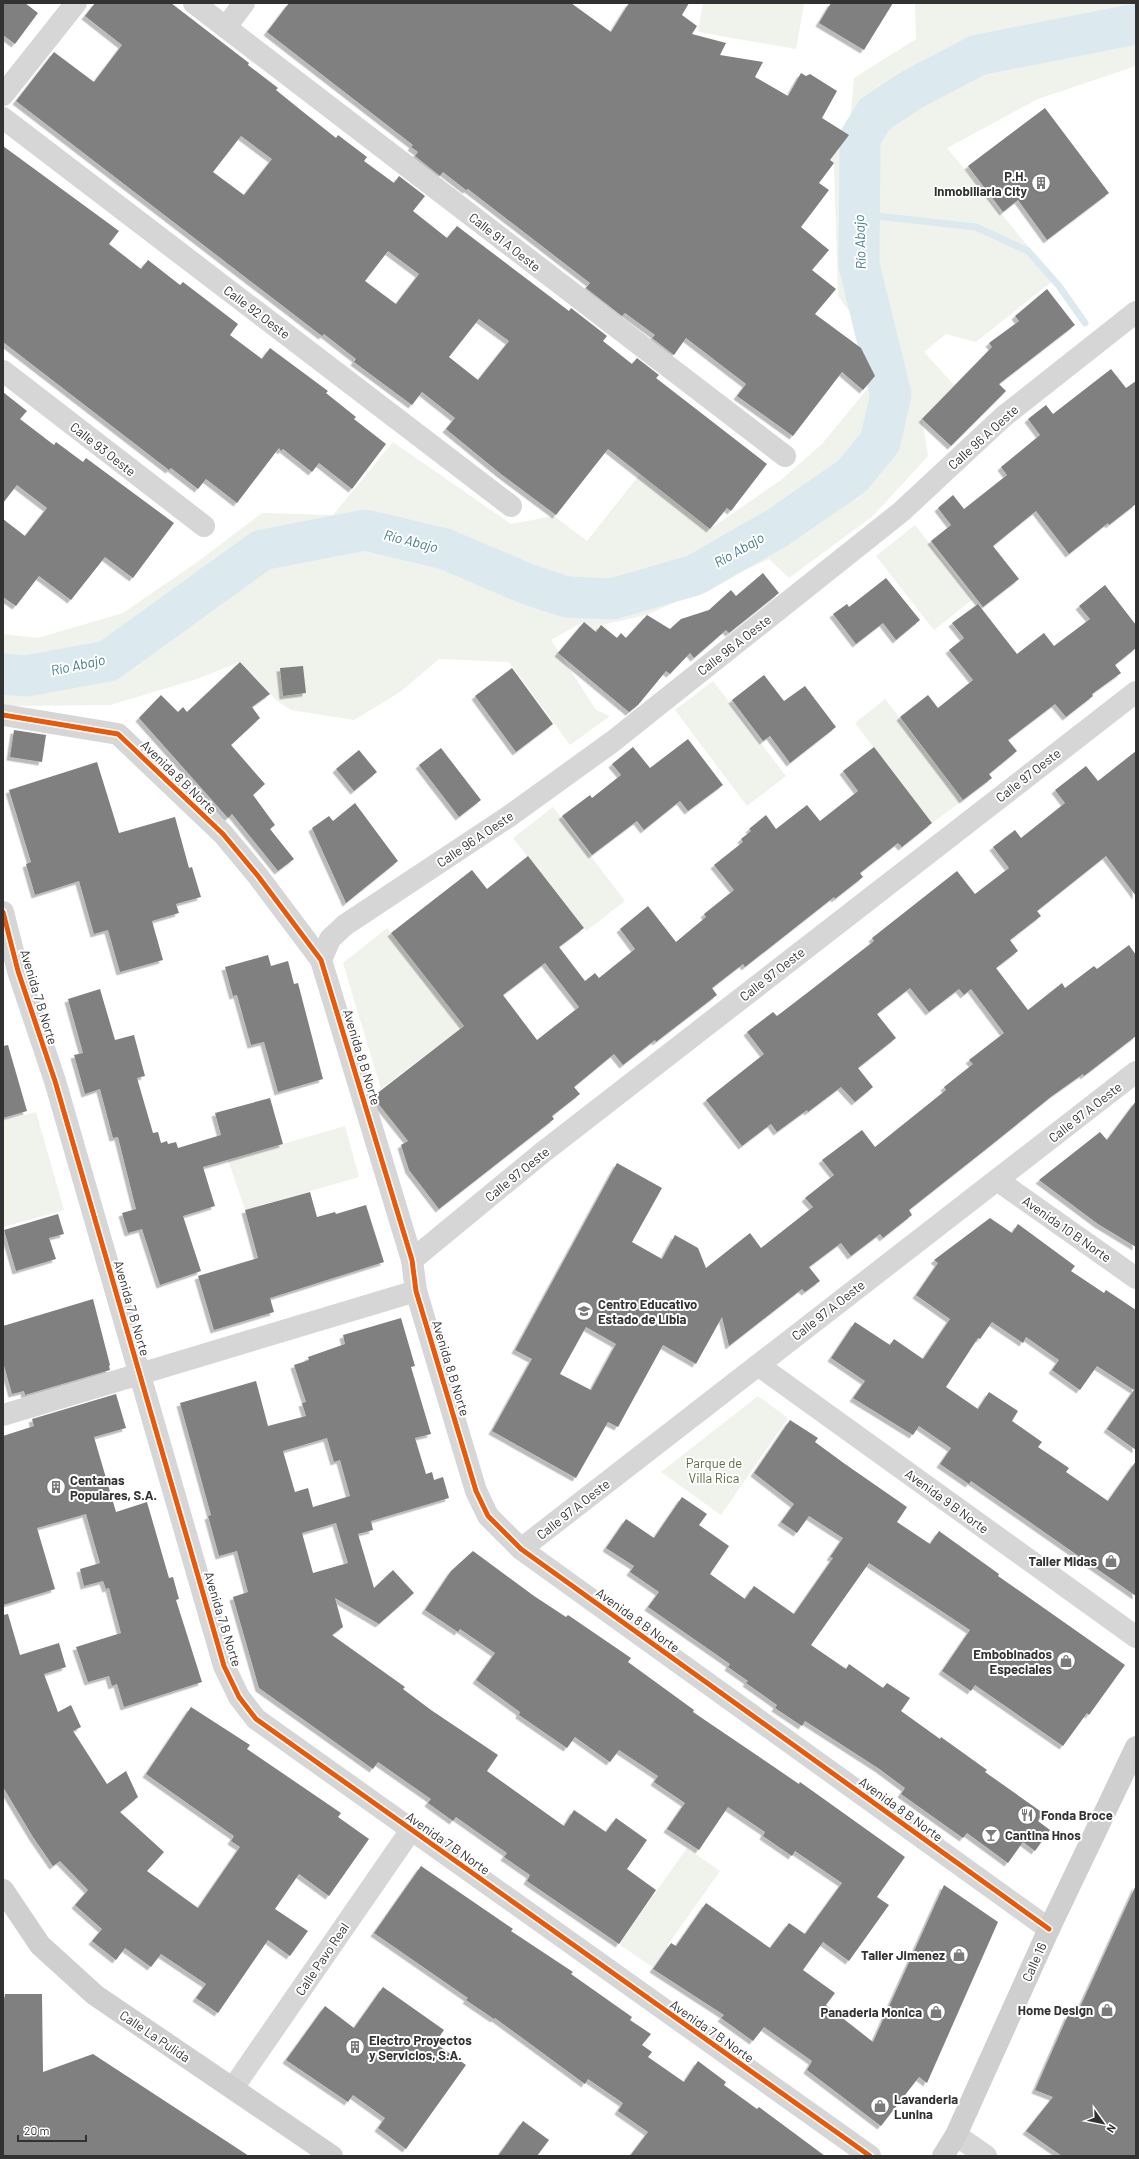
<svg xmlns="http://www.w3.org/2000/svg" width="1139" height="2159" viewBox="0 0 1139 2159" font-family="Barlow,sans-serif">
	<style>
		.green { fill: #f0f2ec }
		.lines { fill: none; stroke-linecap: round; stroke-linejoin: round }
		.stream { stroke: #dceaf0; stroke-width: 7 }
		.river { stroke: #dceaf0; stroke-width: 41 }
		.building { fill: #808080; fill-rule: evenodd; filter: url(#shadow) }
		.street { stroke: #d6d6d6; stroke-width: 22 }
		.secondary { stroke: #cfcfcf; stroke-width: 22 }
		.cycleway-casing { stroke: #fff; stroke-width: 8 }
		.cycleway { stroke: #e8590c; stroke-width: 5 }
		.labels { text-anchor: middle; stroke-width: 4; stroke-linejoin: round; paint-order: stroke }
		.poi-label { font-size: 13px; font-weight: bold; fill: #323232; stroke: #fff; text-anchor: end }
		.street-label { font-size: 13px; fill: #323232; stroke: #fff }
		.park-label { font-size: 13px; fill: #5a6b42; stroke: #fff }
		.water-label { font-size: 14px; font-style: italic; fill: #457a8f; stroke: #fff }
	</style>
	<defs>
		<filter id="shadow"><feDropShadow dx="-3.5" dy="3.5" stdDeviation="0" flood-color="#0004"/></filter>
	</defs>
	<rect width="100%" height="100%" fill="#fff"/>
	<!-- green -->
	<g class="green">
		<path d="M703 3 804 4 796 49 698 32Z"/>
		<path d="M915 3H1136V66L1038 99 947 148 1055 279 976 342 946 334 924 352 954 385 922 419 928 456 873 516 789 578 769 559 647 615 601 625 596 632 583 622 551 640 596 710 610 716 570 745 509 662 439 659 400 692 354 720 291 710 277 701 240 662 197 679 110 705 3 706V634L38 638 123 613 200 560 262 513 333 515 393 442 511 524 554 516 587 541 640 474 710 529 781 480 822 444 878 376 868 336 838 296 834 163 830 160 849 135 854 78 916 39Z"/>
		<path d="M915 525 973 599 934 630 876 556Z"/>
		<path d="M713 681 786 776 747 806 675 710Z"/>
		<path d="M885 699 963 800 932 823 855 723Z"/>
		<path d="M553 807 625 901 586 931 513 838Z"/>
		<path d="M387 928 464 1026 381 1089 343 963Z"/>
		<path d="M36 1112 64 1210 3 1227V1121Z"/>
		<path d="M345 1126 359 1177 245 1210 228 1160Z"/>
		<path d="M758 1396 788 1418 721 1515 661 1472Z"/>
		<path d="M687 1848 720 1871 652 1967 619 1944Z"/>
	</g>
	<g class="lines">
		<!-- stream -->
		<path class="stream" d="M859 214 976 227 1028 251 1059 286 1085 323"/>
		<!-- river -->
		<path class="river" d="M3 674 26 676 108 661 262 550 365 530 445 549 527 584 567 597 612 599 695 575 777 528 852 476 880 442 891 395 859 265 860 138 875 114 913 89 978 55 1136 24"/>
	</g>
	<!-- building -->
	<g class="building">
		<path d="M3 3H25L38 13 15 44 3 35Z"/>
		<path d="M95 3H171L249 63 248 65 278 88 276 90 302 111 336 138 338 135 367 157 364 161 394 183 399 176 425 196 413 211 447 238 457 226 569 311 571 308 607 336 603 341 632 364 637 358 659 375 656 378 767 464 731 511 727 508 710 529 608 449 556 515 501 474 446 429 455 418 422 392 412 405 354 362 356 359 324 334 322 336 16 101 54 52 94 82 122 45 85 16ZM241 136 272 159 244 195 213 172ZM388 251 419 274 396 304 365 281ZM479 319 509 341 478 380 449 357Z"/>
		<path d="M289 3H571L611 32 629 3H689L682 15 697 26 692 34 726 43 720 55 763 62 755 77 788 96 801 73 806 76 810 74 837 91 822 118 849 135 830 160 834 163 819 183 829 190 801 227 829 250 812 270 836 289 815 314 861 348 875 376 863 390 842 372 793 436 737 396 746 384 686 338 674 355 652 338 655 335 625 313 622 316 586 288 590 283 468 189 466 190 443 172 440 176 415 156 418 152 411 147 413 145 267 32Z"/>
		<path d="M831 3H893L864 50 819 23Z"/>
		<path d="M1045 108 1109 193 1047 240 1018 200 1003 212 968 166Z"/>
		<path d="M3 146 119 231 109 244 141 269 148 260 180 285 183 282 238 324 230 335 262 359 270 348 328 391 326 393 356 417 354 419 386 444 352 489 319 463 312 472 283 449 281 451 279 448 237 503 206 479 198 489 171 468 169 470 3 342Z"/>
		<path d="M1047 289 1075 325 999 384 1006 391 951 446 922 419 992 347 989 343 1019 321 1015 316Z"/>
		<path d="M1111 369 1126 388 1136 381V504L1109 525 1108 523 1069 554 1036 511 993 546 1019 579 983 607 931 541 951 525 938 508 953 495 964 509 1007 475 1001 467 1040 435 1028 419 1046 405 1053 414Z"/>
		<path d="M3 392 27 411 20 419 54 445 56 442 83 462 86 458 174 523 133 578 105 557 71 600 39 576 16 606 3 597V519L25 536 47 508 17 485 3 503Z"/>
		<path d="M763 573 779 593 729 633 726 630 694 658 690 653 670 674 666 671 638 705 629 712 558 653 584 622 596 632 601 625 617 638 621 633 626 638 647 615 670 629 681 619 709 610 731 590 736 596Z"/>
		<path d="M886 578 920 620 896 640 883 623 856 644 833 614 847 604 849 607Z"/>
		<path d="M1105 585 1136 625V648L1115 665 1121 673 1092 694 1093 696 1066 717 1055 704 1008 740 1017 751 989 774 992 778 963 800 900 717 928 695 938 708 973 680 949 650 964 638 952 623 978 604 1017 654 1044 633 1054 646 1090 619 1079 606Z"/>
		<path d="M240 662 270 694 252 707 260 718 231 745 265 784 253 795 275 825 270 829 294 859 278 871 232 814 228 818 139 718 161 695 178 712 183 707 187 712Z"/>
		<path d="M303 666 306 693 283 696 280 668Z"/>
		<path d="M512 668 553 724 516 752 475 696Z"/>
		<path d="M764 675 784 701 805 686 836 727 790 763 770 736 763 741 732 700Z"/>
		<path d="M14 730 46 735 42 762 10 757Z"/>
		<path d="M688 739 723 785 688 811 680 801 644 830 637 821 592 855 562 816 590 795 592 798 621 775 612 764 633 747 650 768Z"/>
		<path d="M874 747 932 823 902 847 898 843 860 873 863 877 835 899 834 897 745 967 743 964 712 988 717 995 656 1042 655 1040 623 1065 614 1054 574 1087 580 1094 552 1116 554 1119 439 1209 409 1170 401 1145 408 1141 377 1102 375 1095 464 1026 391 933 472 870 487 889 528 856 584 928 559 947 585 981 595 973 599 978 635 949 620 929 648 906 676 942 706 917 704 914 734 890 714 865 743 842 741 839 751 831 749 829 766 815 776 829 807 805 820 821 858 791 843 771ZM545 963 579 1007 537 1040 503 995Z"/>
		<path d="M441 748 481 800 459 817 419 765Z"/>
		<path d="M359 750 377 772 354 791 336 769Z"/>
		<path d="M1136 751V896L1106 856 1037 911 1041 916 1010 940 1018 951 996 968 1028 1010 1062 983 1065 988 1094 966 1097 969 1129 945 1136 955V1036L1084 1076 1083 1074 1052 1096 990 1146 909 1210 912 1215 883 1238 880 1234 851 1256 841 1243 809 1267 820 1281 805 1292 802 1289 729 1346 722 1317 696 1364 663 1345 618 1427 608 1422 576 1478 492 1431 532 1359 515 1350 617 1163 662 1188 632 1242 662 1259 675 1235 698 1248 706 1268 750 1233 761 1248 813 1207 805 1198 834 1175 822 1160 862 1130 875 1147 946 1090 944 1087 973 1064 969 1060 1004 1033 971 989 964 995 959 989 929 1012 910 988 877 1014 896 1038 858 1068 873 1087 855 1102 841 1087 808 1112 807 1110 777 1132 771 1124 742 1146 706 1100 764 1054 747 1032 773 1012 777 1016 807 993 874 941 872 938 957 871 975 894 1009 868 993 847 1015 830 1021 838 1065 803 1055 790 1086 766 1098 781ZM586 1327 616 1344 591 1390 560 1374Z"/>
		<path d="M97 762 119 833 175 817 189 868 192 867 201 897 176 904 179 913 152 921 163 960 120 972 108 930 94 934 79 881 35 895 26 864 31 862 9 790Z"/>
		<path d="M355 803 398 861 346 903 312 828 329 816 333 821Z"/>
		<path d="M268 955 271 966 288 961 294 984 298 983 323 1079 278 1092 264 1042 251 1045 237 995 233 996 225 967Z"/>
		<path d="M100 989 115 1040 134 1035 145 1076 137 1078 153 1133 158 1132 161 1143 167 1141 168 1144 176 1142 178 1148 221 1135 215 1113 270 1098 283 1144 203 1167 215 1206 183 1216 201 1271 160 1285 142 1229 128 1233 122 1213 136 1209 118 1137 113 1138 100 1089 85 1094 74 1055 83 1053 68 999Z"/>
		<path d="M8 1045 27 1111 3 1118V1046Z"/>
		<path d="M1136 1101V1247L1098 1224 1039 1180 1100 1132 1107 1140Z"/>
		<path d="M310 1192 317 1217 335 1212 336 1214 366 1205 384 1262 270 1298 274 1312 214 1330 198 1276 258 1258 245 1210Z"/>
		<path d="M58 1214 64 1234 49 1238 56 1259 16 1271 4 1230Z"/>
		<path d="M990 1218 1012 1233 1018 1224 1075 1266 1071 1271 1104 1293 1106 1290 1136 1310V1450L1107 1429 1134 1390 1097 1366 1080 1390 1052 1370 1059 1360 1026 1337 1023 1343 992 1322 980 1339 978 1338 946 1387 978 1409 989 1392 1018 1411 1012 1421 1042 1442 1038 1447 1069 1468 1066 1472 1108 1501 1136 1461V1596L971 1481 969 1484 940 1464 951 1448 919 1426 913 1435 853 1398 865 1381 831 1358 855 1322 890 1345 894 1339 923 1359 950 1319 916 1295 938 1263 934 1260Z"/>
		<path d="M93 1299 110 1365 109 1366 110 1370 25 1395 24 1391 12 1394 3 1362V1326Z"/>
		<path d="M401 1318 415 1366 411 1367 431 1434 415 1438 426 1474 432 1472 434 1480 443 1477 449 1498 371 1521 373 1530 358 1534 374 1588 393 1570 414 1593 379 1624 335 1598 343 1627 332 1635 405 1687 403 1689 431 1710 498 1755 487 1771 564 1826 574 1810 606 1832 616 1818 647 1840 627 1869 656 1890 619 1944 527 1881 530 1875 504 1857 507 1853 456 1817 453 1821 428 1803 431 1799 378 1762 373 1769 259 1688 233 1597 248 1592 237 1551 219 1556 208 1516 211 1515 180 1403 256 1381 268 1426 306 1416 302 1403 306 1402 294 1365 309 1360 308 1357 345 1344 343 1335ZM327 1438 334 1462 340 1460 350 1496 313 1507 308 1488 295 1492 283 1451ZM336 1523 348 1563 313 1573 302 1533Z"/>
		<path d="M116 1394 126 1428 94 1437 116 1512 147 1502 169 1578 173 1577 179 1599 176 1600 202 1682 124 1707 117 1684 112 1686 109 1676 88 1682 76 1647 121 1633 109 1588 106 1589 103 1581 84 1586 80 1569 100 1563 86 1514 37 1528 55 1589 3 1605V1436L34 1426 32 1419Z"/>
		<path d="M790 1420 818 1438 815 1442 845 1464 907 1507 897 1522 930 1544 939 1531 999 1574 998 1576 1125 1665 1089 1715 1087 1713 1063 1746 975 1685 971 1691 942 1671 970 1630 869 1563 811 1645 846 1669 849 1664 883 1688 887 1683 910 1698 901 1711 940 1739 941 1737 987 1770 985 1772 1043 1813 1038 1821 1050 1830 1035 1851 1023 1842 1008 1863 967 1833 963 1838 901 1794 905 1788 878 1768 805 1721 802 1726 775 1708 777 1705 746 1683 748 1681 728 1667 730 1664 648 1607 659 1592 630 1572 634 1566 606 1548 626 1519 654 1538 682 1497 707 1514 699 1525 729 1546 710 1574 745 1599 754 1586 794 1614 833 1558 830 1557 843 1538 809 1516 797 1533 781 1522 794 1504 754 1473Z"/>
		<path d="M473 1551 534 1596 566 1617 568 1615 631 1658 628 1662 694 1710 693 1712 799 1784 800 1782 905 1857 877 1897 889 1905 849 1961 823 1942 803 1970 835 1993 826 2005 873 2042 944 1885 998 1922 927 2083 919 2077 881 2126 807 2070 812 2061 764 2027 753 2041 721 2018 724 2015 653 1969 671 1943 676 1946 706 1903 770 1948 789 1923 805 1934 842 1883 795 1851 792 1856 763 1836 765 1832 728 1807 699 1850 667 1829 685 1803 654 1782 658 1776 619 1750 610 1762 575 1737 567 1748 519 1715 520 1712 476 1680 495 1653 460 1629 458 1632 425 1610 451 1571Z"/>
		<path d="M8 1614 20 1655 59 1643 66 1667 44 1674 58 1712 71 1705 81 1727 73 1731 107 1784 126 1771 138 1797 120 1812 164 1852 147 1871 198 1908 240 1847 231 1841 234 1836 146 1774 191 1707 250 1745 247 1749 341 1813 338 1817 369 1839 329 1896 299 1874 275 1909 308 1931 290 1956 268 1940 218 2013 196 1998 206 1984 161 1954 151 1967 125 1948 116 1960 92 1941 102 1929 75 1905 88 1890 60 1861 53 1866 33 1837 3 1787V1615Z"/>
		<path d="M421 1866 513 1929 511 1931 573 1972 571 1974 632 2017 630 2020 651 2034 642 2045 652 2052 648 2057 684 2082 698 2061 726 2082 724 2085 757 2109 759 2107 825 2156H630L648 2132 618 2111 623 2103 588 2079 585 2084 495 2018 494 2019 466 2000 468 1998 374 1933Z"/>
		<path d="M1136 1885V2156H1062L1026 2131 1053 2097 1035 2090 1068 2015 1075 2018Z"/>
		<path d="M383 1987 444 2030 435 2043 466 2065 406 2149 378 2128 385 2118 353 2095 348 2102 286 2060 325 2006 354 2028Z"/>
		<path d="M5 1994H42L43 2072 93 2054 249 2156H3V2005Z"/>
		<path d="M523 2121 549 2140 537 2156H498Z"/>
	</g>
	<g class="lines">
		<!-- street -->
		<g class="street">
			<path d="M194 3 785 456"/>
			<path d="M226 27 244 3"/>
			<path d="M3 95 76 3"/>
			<path d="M3 118 511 506"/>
			<path d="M3 371 204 526"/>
			<path d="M3 715 118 734 223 834 258 876 321 960 412 1260 416 1291 476 1491 488 1516 521 1549 1049 1929"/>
			<path d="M3 912 18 971 55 1081 224 1666 239 1697 256 1719 870 2156"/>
			<path d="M321 960 330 939 345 925 508 817 612 742 901 512 1003 417 1136 312"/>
			<path d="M997 1180 1136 1278"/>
			<path d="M412 1260 542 1153 1136 692"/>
			<path d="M758 1365 1136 1637"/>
			<path d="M3 1415 416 1291"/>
			<path d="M521 1549 1136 1072"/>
			<path d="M233 2088 411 1830"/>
			<path d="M956 2135 986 2156"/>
		</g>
		<!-- secondary -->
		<g class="secondary">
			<path d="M3 1890 40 1945 95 1995 332 2156"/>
			<path d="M943 2156 956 2135 1049 1929 1136 1747"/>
		</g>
		<defs>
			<g id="cycleway">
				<path d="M3 715 118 734 223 834 258 876 321 960 412 1260 416 1291 476 1491 488 1516 521 1549 1049 1929"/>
				<path d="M3 912 18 971 55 1081 224 1666 239 1697 256 1719 870 2156"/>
			</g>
		</defs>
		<!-- cycleway casing -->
		<use href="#cycleway" class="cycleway-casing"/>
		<!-- cycleway -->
		<use href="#cycleway" class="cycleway"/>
	</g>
	<!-- icons -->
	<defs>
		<symbol id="building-ring" viewBox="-11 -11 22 22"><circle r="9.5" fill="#fff" stroke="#7a7a7a" stroke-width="1.5"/><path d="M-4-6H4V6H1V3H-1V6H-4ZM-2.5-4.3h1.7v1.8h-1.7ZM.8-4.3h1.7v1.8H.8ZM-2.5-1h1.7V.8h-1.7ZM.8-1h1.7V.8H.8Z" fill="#7a7a7a"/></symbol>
		<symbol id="school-ring" viewBox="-11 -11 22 22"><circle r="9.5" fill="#fff" stroke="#7a7a7a" stroke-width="1.5"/><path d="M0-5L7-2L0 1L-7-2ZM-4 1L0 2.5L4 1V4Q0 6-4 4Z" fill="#7a7a7a"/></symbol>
		<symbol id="shop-ring" viewBox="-11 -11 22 22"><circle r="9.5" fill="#fff" stroke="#7a7a7a" stroke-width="1.5"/><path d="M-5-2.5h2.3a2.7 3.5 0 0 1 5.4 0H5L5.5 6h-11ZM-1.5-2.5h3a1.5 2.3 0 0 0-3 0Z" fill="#7a7a7a"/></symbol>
		<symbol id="restaurant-ring" viewBox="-11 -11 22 22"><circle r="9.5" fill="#fff" stroke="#7a7a7a" stroke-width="1.5"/><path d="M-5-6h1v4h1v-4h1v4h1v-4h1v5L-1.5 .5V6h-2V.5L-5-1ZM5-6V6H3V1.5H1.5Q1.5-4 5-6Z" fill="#7a7a7a"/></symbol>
		<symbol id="bar-ring" viewBox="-11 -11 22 22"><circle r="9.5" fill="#fff" stroke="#7a7a7a" stroke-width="1.5"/><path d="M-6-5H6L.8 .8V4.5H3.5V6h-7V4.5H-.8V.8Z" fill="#7a7a7a"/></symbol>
	</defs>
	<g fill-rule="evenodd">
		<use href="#building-ring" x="1030" y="172" width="22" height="22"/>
		<use href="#school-ring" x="573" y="1300" width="22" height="22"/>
		<use href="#building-ring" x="45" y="1476" width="22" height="22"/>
		<use href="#shop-ring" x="1100" y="1550" width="22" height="22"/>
		<use href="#shop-ring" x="1055" y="1650" width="22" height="22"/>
		<use href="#restaurant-ring" x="1016" y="1804" width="22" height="22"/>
		<use href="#bar-ring" x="980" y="1824" width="22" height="22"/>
		<use href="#shop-ring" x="948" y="1944" width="22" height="22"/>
		<use href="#shop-ring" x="1096" y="1999" width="22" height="22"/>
		<use href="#shop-ring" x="925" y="2001" width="22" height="22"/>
		<use href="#building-ring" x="344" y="2036" width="22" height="22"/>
		<use href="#shop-ring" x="869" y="2095" width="22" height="22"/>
	</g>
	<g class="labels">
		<!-- poi labels -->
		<g class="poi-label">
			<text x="1027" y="181">P.H.<tspan x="1027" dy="15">Inmobiliaria City</tspan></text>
			<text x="598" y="1309" text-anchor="start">Centro Educativo<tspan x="598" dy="15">Estado de Libia</tspan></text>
			<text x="70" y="1485" text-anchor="start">Centanas<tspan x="70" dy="15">Populares, S.A.</tspan></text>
			<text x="1097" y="1566">Taller Midas</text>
			<text x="1052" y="1659">Embobinados<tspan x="1052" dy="15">Especiales</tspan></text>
			<text x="1041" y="1820" text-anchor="start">Fonda Broce</text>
			<text x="1005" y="1840" text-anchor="start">Cantina Hnos</text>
			<text x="945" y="1960">Taller Jimenez</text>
			<text x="1093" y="2015">Home Design</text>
			<text x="922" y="2017">Panaderia Monica</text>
			<text x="369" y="2045" text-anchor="start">Electro Proyectos<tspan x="369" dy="15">y Servicios, S.A.</tspan></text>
			<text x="894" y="2104" text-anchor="start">Lavanderia<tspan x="894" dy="15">Lunina</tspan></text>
		</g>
		<!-- street labels -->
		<g class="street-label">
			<text transform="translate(505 242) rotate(38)" y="5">Calle 91 A Oeste</text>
			<text transform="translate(257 312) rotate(37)" y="5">Calle 92 Oeste</text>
			<text transform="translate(983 437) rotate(-42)" y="5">Calle 96 A Oeste</text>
			<text transform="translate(103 449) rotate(38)" y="5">Calle 93 Oeste</text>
			<text transform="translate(734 645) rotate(-38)" y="5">Calle 96 A Oeste</text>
			<text transform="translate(1028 775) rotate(-38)" y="5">Calle 97 Oeste</text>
			<text transform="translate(179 777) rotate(44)" y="5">Avenida 8 B Norte</text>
			<text transform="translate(475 839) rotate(-34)" y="5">Calle 96 A Oeste</text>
			<text transform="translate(772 974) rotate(-38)" y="5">Calle 97 Oeste</text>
			<text transform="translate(39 997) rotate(73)" y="5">Avenida 7 B Norte</text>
			<text transform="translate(362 1057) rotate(73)" y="5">Avenida 8 B Norte</text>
			<text transform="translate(1085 1112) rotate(-38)" y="5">Calle 97 A Oeste</text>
			<text transform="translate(517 1174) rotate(-39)" y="5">Calle 97 Oeste</text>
			<text transform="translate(1067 1229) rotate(35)" y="5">Avenida 10 B Norte</text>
			<text transform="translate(132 1308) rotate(74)" y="5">Avenida 7 B Norte</text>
			<text transform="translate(828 1310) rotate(-38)" y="5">Calle 97 A Oeste</text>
			<text transform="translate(451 1368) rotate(73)" y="5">Avenida 8 B Norte</text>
			<text transform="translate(947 1501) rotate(36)" y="5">Avenida 9 B Norte</text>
			<text transform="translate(573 1509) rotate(-38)" y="5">Calle 97 A Oeste</text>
			<text transform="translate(223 1619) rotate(73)" y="5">Avenida 7 B Norte</text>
			<text transform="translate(638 1620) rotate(36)" y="5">Avenida 8 B Norte</text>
			<text transform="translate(901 1809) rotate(36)" y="5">Avenida 8 B Norte</text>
			<text transform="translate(448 1843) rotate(35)" y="5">Avenida 7 B Norte</text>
			<text transform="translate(322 1959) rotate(-56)" y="5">Calle Pavo Real</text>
			<text transform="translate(1034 1962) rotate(-66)" y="5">Calle 16</text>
			<text transform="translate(712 2031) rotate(35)" y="5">Avenida 7 B Norte</text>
			<text transform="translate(155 2036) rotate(34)" y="5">Calle La Pulida</text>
		</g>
		<!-- park labels -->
		<g class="park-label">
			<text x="714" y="1468">Parque de<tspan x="714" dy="15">Villa Rica</tspan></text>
		</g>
		<!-- water labels -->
		<g class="water-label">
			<text transform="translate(860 242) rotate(-92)" y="5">Río Abajo</text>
			<text transform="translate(411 541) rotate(14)" y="5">Río Abajo</text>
			<text transform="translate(739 550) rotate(-30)" y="5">Río Abajo</text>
			<text transform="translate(78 665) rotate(-12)" y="5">Río Abajo</text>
		</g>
	</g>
	<!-- border -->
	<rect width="1139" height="2159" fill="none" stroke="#323232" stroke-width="8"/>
	<!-- north arrow -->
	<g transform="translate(1103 2123) rotate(123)" stroke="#ffffff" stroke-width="3" paint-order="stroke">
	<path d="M0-3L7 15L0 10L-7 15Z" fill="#323232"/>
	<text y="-6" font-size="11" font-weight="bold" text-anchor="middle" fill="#323232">N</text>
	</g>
	<!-- scale -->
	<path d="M18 2135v6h68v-6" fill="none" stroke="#323232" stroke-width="2"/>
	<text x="24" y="2135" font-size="12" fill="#323232" stroke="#ffffff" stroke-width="3" paint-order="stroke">20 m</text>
</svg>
